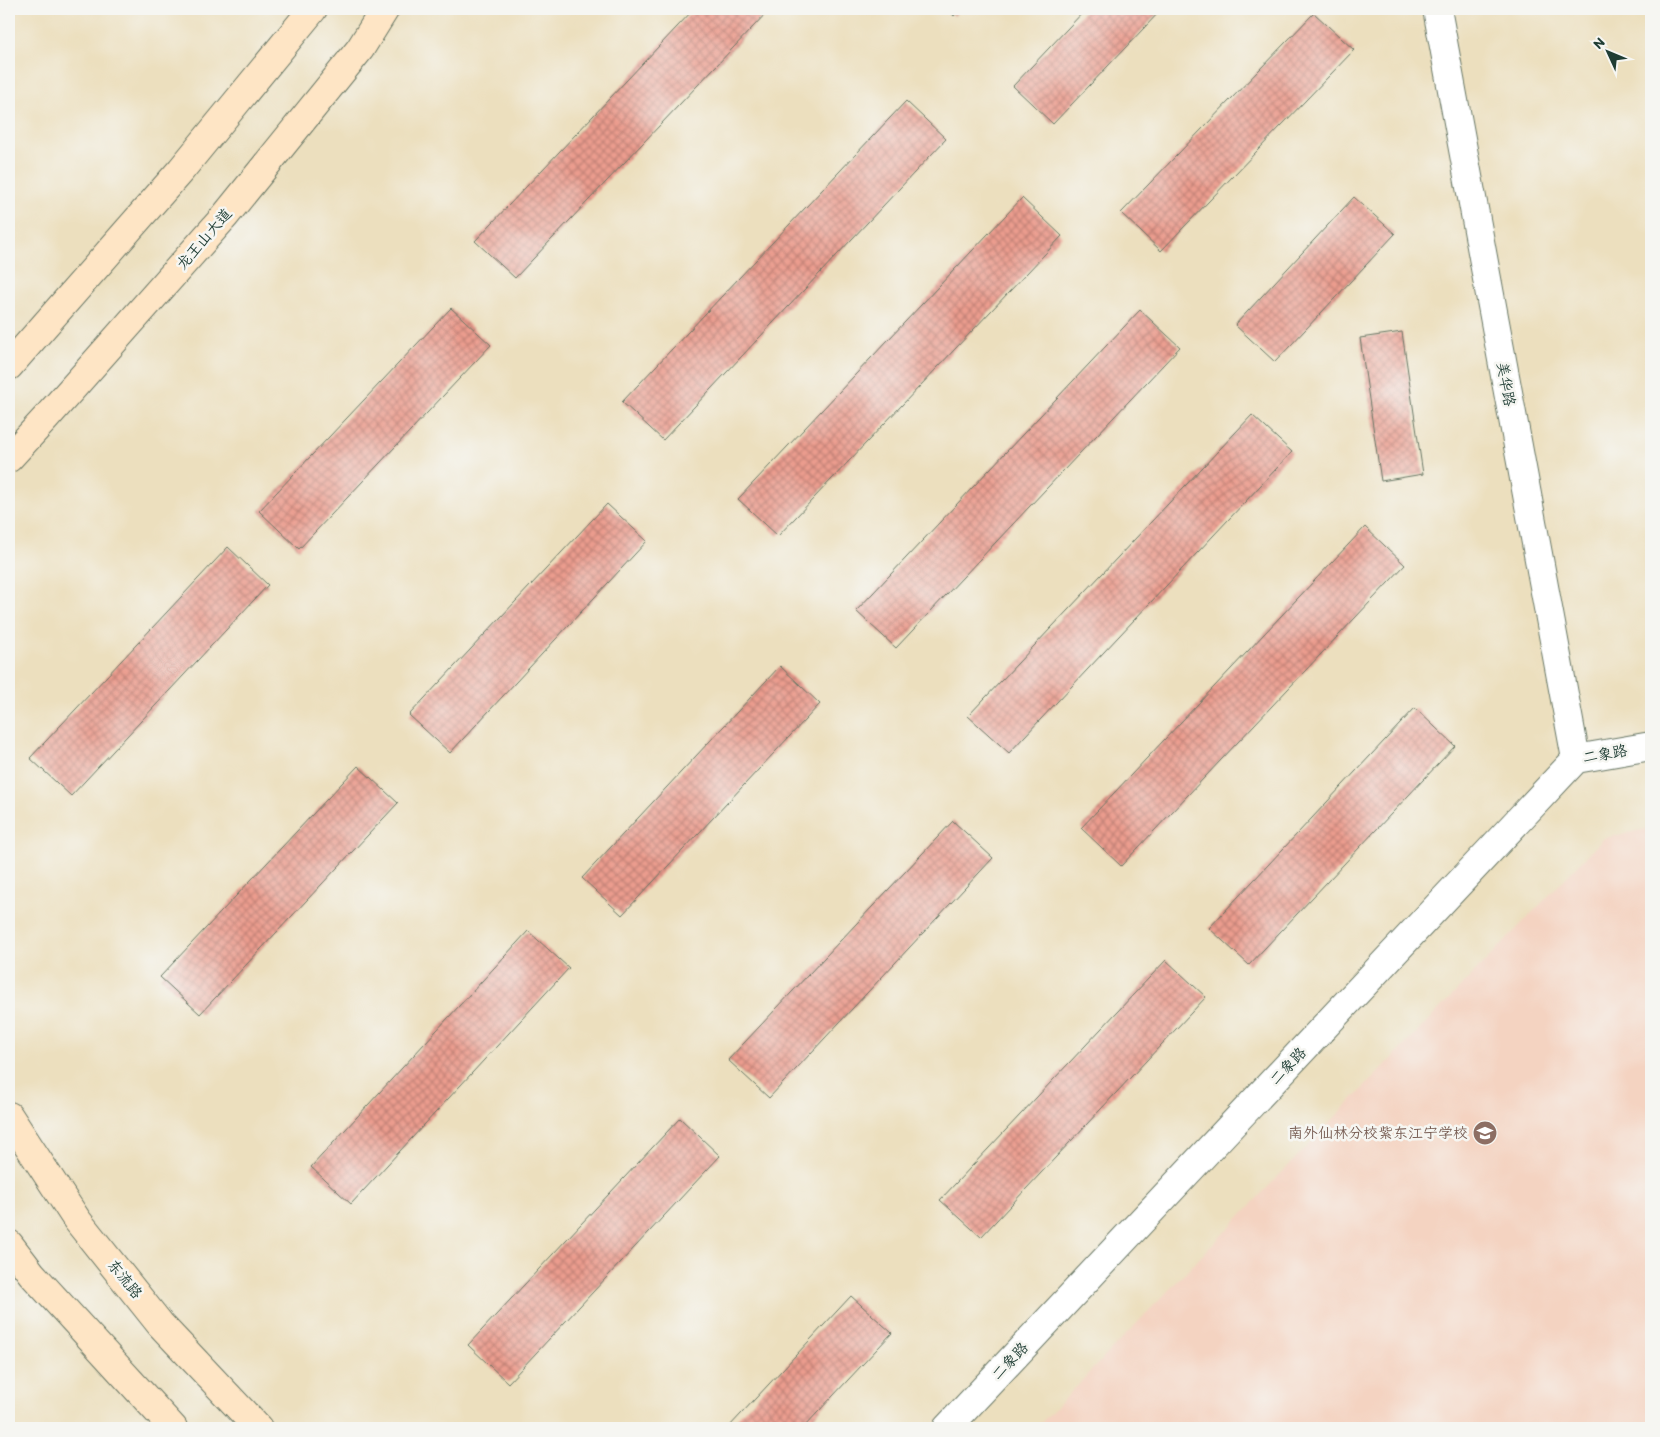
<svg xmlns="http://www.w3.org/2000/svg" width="1660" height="1437" font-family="Itim,'LXGW WenKai TC',sans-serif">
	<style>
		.built { fill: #f4d3c1 }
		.building { fill: url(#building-cross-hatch) }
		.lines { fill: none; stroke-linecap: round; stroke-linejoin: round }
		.tertiary-casing { stroke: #677664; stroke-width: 30 }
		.secondary-casing { stroke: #677664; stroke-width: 30 }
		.tertiary { stroke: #fff; stroke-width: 28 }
		.secondary { stroke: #fee5c5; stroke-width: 28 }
		.labels { text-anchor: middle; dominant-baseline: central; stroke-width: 5; stroke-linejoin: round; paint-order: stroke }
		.street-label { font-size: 15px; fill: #1f3d34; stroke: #f6f6f2 }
		.education-label { font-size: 15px; fill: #785e54; stroke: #f6f6f2; text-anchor: end }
	</style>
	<defs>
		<pattern id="building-cross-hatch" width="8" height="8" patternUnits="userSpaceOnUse" patternTransform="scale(1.25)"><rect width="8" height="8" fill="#eb9c8e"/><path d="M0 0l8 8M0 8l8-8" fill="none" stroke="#be8075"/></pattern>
	</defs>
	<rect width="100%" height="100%" fill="#f6f6f2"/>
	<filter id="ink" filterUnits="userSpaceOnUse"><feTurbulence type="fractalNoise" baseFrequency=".02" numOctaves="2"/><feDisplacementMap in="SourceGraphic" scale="10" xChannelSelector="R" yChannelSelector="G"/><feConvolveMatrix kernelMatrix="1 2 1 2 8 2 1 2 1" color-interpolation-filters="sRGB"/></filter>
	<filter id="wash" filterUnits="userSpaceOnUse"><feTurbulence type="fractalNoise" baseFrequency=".0096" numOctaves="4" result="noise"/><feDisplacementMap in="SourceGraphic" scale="20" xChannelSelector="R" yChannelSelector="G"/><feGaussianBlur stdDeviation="1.12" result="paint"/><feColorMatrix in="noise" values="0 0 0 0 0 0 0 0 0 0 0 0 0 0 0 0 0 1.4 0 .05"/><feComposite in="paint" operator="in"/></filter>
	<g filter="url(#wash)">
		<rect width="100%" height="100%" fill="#ecdfbe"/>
		<polygon class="built" points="1651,828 1651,1428 1036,1428 1604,838"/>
		<g id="blocks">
			<g class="building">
				<polygon points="694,9 770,9 515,278 475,241"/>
				<polygon points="947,9 960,9 954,16"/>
				<polygon points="1086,9 1162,9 1053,124 1013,86"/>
				<polygon points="1314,13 1354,50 1161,251 1121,213"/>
				<polygon points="906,101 946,139 663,440 622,402"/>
				<polygon points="1354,197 1395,234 1275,362 1235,325"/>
				<polygon points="1022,198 1062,236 778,536 738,499"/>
				<polygon points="451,308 491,345 299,549 259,511"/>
				<polygon points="1140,310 1180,347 896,648 856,611"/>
				<polygon points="1402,332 1423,474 1381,481 1360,338"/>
				<polygon points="1252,415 1292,452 1009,753 968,716"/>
				<polygon points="607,504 647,541 450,753 409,715"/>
				<polygon points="1365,527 1405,565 1121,866 1081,828"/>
				<polygon points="228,547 268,585 71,796 30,758"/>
				<polygon points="780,666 820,704 622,915 582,878"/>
				<polygon points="1415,708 1455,746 1249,965 1209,928"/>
				<polygon points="358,766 398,803 200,1014 160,977"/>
				<polygon points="953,821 993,858 769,1098 728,1060"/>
				<polygon points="528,931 569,968 351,1204 311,1167"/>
				<polygon points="1166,960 1206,997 981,1237 940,1200"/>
				<polygon points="680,1118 720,1156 508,1383 468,1345"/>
				<polygon points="851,1296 892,1333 803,1428 728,1428"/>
			</g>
		</g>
	</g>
	<g filter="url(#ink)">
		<use href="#blocks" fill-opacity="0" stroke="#677664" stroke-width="1"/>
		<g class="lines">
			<defs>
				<g id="tertiary">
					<polyline points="1437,9 1576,759"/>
					<polyline points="947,1428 1576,759 1651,746"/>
				</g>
				<g id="secondary">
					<polyline points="9,366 181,170 313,9"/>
					<polyline points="9,458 46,418 225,216 360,49 385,9"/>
					<polyline points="9,1116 77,1220 160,1324 258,1428"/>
					<polyline points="9,1244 32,1274 173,1428"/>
				</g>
			</defs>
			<use href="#tertiary" class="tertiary-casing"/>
			<use href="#secondary" class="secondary-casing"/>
			<use href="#tertiary" class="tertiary"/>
			<use href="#secondary" class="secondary"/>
		</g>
	</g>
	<defs>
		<symbol id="school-disc" viewBox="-11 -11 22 22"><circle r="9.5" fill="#8d6e63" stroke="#f6f6f2"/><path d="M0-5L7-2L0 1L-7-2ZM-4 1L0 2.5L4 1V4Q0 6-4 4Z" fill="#fff"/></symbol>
	</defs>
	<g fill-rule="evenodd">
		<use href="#school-disc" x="1471" y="1119" width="28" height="28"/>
	</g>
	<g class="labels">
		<g class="street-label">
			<text transform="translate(204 239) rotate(-49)">龙王山大道</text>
			<text transform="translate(1506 384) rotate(80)">美华路</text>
			<text transform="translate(1605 754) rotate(-10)">二象路</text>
			<text transform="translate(1288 1066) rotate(-47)">二象路</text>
			<text transform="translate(125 1279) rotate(51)">东流路</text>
			<text transform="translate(1010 1361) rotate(-47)">二象路</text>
		</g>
		<g class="education-label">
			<text x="1468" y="1133">南外仙林分校紫东江宁学校</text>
		</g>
	</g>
	<rect width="1660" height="1437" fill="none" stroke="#f6f6f2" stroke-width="30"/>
	<g transform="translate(1608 52) rotate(314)" stroke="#f6f6f2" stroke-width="4" paint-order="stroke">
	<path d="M0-4L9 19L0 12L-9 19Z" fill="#1f3d34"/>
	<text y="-8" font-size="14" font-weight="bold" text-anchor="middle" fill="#1f3d34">N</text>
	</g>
</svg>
